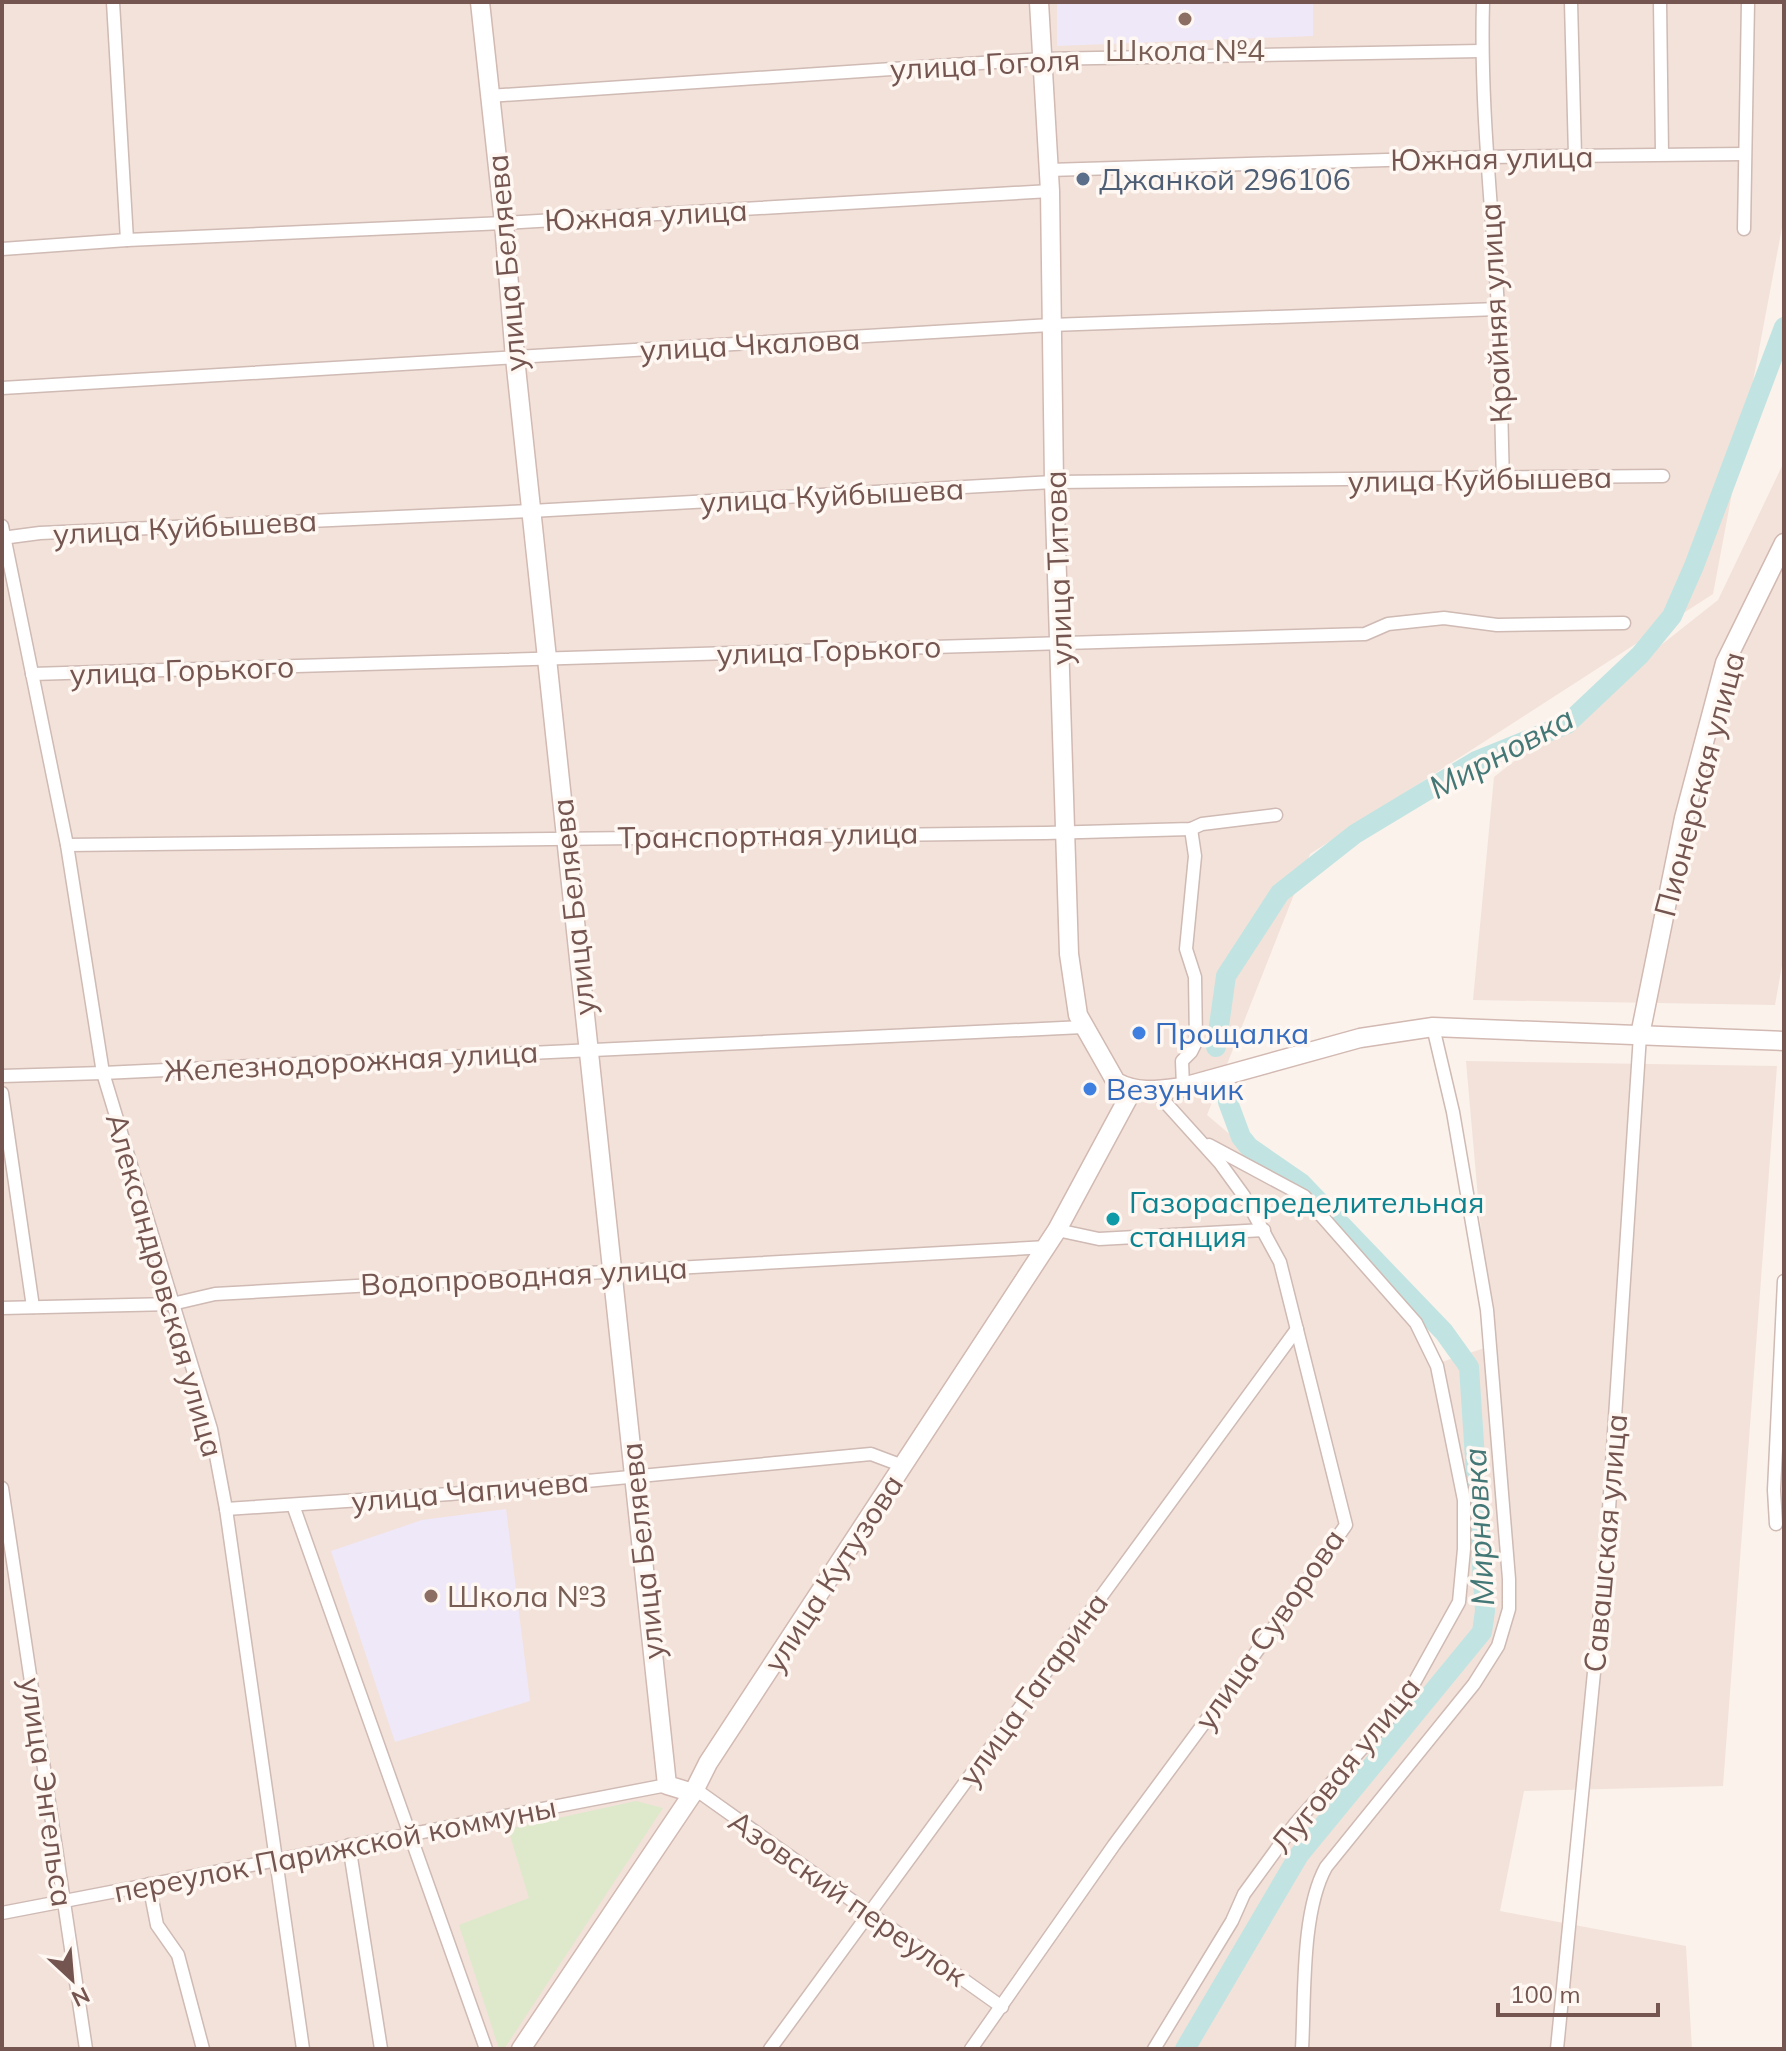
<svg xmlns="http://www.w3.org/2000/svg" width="1786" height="2051" font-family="Mulish,sans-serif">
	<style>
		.residential { fill: #f3e2da }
		.education { fill: #efe8f8 }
		.green { fill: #dde9ca }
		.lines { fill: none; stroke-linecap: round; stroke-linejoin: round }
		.river { stroke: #c1e4e2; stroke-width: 20 }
		.street-casing { stroke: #cfbab4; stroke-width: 15 }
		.secondary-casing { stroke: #d2b9b2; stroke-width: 21 }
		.street { stroke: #fff; stroke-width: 12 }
		.secondary { stroke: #fff; stroke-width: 18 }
		.education-dot { fill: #8d6e63; stroke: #fef7f2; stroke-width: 3 }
		.service-dot { fill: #5c6f8a; stroke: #fef7f2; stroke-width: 3 }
		.shop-dot { fill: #3f7fe0; stroke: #fef7f2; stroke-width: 3 }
		.culture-dot { fill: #0f9aa8; stroke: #fef7f2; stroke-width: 3 }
		.labels { text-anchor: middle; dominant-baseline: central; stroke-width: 7; stroke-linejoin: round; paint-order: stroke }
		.education-label { font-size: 30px; fill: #785e54; stroke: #fef7f2 }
		.street-label { font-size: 30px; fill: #755550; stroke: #fef7f2 }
		.service-label { font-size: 30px; fill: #4e5e75; stroke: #fef7f2; text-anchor: start }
		.shop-label { font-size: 30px; fill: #366cbe; stroke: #fef7f2; text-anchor: start }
		.culture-label { font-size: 30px; fill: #0d838f; stroke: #fef7f2; text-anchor: start }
		.water-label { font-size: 32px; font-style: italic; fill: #447876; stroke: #fef7f2 }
	</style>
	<rect width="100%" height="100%" fill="#fbf2ec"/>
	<g class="residential">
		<polygon points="2,2 1784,2 1784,217 1713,594 1310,854 1207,1115 1308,1200 1412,1324 1432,1365 1491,1346 1466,1061 1777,1066 1723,1786 1524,1791 1500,1911 1686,1946 1692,2049 2,2049"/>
		<polygon points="1784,462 1784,954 1775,1005 1473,1000 1494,777 1718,600"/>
	</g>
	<g class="education">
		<polygon points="1057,2 1313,2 1313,36 1057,46"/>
		<polygon points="506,1509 530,1701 395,1742 331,1551 422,1520"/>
	</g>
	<polygon class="green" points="636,1801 663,1808 504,2049 499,2049 459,1925 529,1898 508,1829"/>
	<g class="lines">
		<g class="river">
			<polyline points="1216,1047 1226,976 1280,893 1355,834 1476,761 1567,724 1640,655 1672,616 1694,566 1784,327"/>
			<polyline points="1185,2049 1299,1855 1482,1632 1485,1611 1469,1367 1444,1332 1301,1183 1249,1147 1241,1137 1228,1102"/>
		</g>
		<defs>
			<g id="street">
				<polyline points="113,2 127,240"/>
				<path d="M1483,2C1480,105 1492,206 1498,308C1501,365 1501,422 1503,479"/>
				<polyline points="1571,2 1575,156"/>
				<polyline points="1660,2 1662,154"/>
				<polyline points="489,96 1042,59 1481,51"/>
				<polyline points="1049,170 1486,157 1744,154"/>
				<polyline points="1744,229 1748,2"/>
				<polyline points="2,249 127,240 504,223 1050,191"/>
				<polyline points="2,388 1051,325 1498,309"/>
				<polyline points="2,526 67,845 103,1073 211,1429 226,1509 303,2049"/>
				<polyline points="2,538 40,533 531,511 1054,482 1663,476"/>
				<polyline points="32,674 1365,634 1388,624 1444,618 1497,625 1624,623"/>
				<polyline points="67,845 1045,833 1191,829 1202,824 1276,815"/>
				<polyline points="2,1076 103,1073 1083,1027"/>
				<polyline points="1183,1087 1182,1061 1191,1052 1196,1042 1195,977 1186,949 1195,856 1191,829"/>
				<polyline points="2,1093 33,1307"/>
				<polyline points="1057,1230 1099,1239 1264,1230"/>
				<polyline points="2,1308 172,1304 215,1294 1047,1247"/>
				<polyline points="2,1488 86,2049"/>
				<polyline points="293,1505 486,2049"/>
				<polyline points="226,1509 450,1494 871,1454 903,1466"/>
				<polyline points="1776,1524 1774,1490 1784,1281"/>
				<polyline points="695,1789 1002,2007"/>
				<polyline points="349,1845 381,2049"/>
				<polyline points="149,1884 157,1925 178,1955 203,2049"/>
				<polyline points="2,1913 667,1785"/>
				<polyline points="770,2049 1297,1329"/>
				<polyline points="971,2049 1114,1845 1247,1665 1346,1525 1280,1262 1244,1196 1220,1163 1155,1091"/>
				<polyline points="1154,2049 1232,1921 1244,1894 1295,1824 1404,1701 1459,1602 1464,1549 1464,1500 1437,1366 1416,1323 1304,1196 1209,1145"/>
				<path d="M1302,2049C1305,1996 1301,1912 1326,1867L1474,1684L1498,1646L1509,1609V1579L1487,1310L1453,1112L1433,1027"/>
				<polyline points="1557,2049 1607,1540 1640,1035"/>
			</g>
			<g id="secondary">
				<polyline points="480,2 504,223 515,358 667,1785 693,1793"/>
				<path d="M1039,2L1050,191L1054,482L1069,954L1078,1015L1116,1082C1138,1094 1159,1090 1183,1087L1360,1038L1433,1027L1784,1041"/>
				<polyline points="1640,1035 1684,818 1725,663 1784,543"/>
				<polyline points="521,2049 693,1793 708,1763 1057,1230 1133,1089"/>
			</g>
		</defs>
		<use href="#street" class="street-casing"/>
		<use href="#secondary" class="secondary-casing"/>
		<use href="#street" class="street"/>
		<use href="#secondary" class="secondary"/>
	</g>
	<g class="education-dot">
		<circle cx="1185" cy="19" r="8"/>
		<circle cx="431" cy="1596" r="8"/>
	</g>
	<circle class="service-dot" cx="1083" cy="179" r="8"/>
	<g class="shop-dot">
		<circle cx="1139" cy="1033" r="8"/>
		<circle cx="1090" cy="1089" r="8"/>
	</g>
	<circle class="culture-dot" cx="1113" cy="1219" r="8"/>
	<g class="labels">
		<g class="education-label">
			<text x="1185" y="50">Школа №4</text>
			<text x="447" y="1596" text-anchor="start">Школа №3</text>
		</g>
		<g class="street-label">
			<text transform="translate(985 64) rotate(-3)">улица Гоголя</text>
			<text transform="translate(1492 158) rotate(-1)">Южная улица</text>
			<text transform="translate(646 215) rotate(-3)">Южная улица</text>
			<text transform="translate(506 263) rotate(-95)">улица Беляева</text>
			<text transform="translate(1495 313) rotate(-93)">Крайняя улица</text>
			<text transform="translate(750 344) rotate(-3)">улица Чкалова</text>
			<text transform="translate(1480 479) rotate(-1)">улица Куйбышева</text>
			<text transform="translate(832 495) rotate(-3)">улица Куйбышева</text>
			<text transform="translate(185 527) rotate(-3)">улица Куйбышева</text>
			<text transform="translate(1058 568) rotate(-92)">улица Титова</text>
			<text transform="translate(829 650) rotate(-2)">улица Горького</text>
			<text transform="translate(182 670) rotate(-2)">улица Горького</text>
			<text transform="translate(1699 784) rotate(-75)">Пионерская улица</text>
			<text transform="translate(768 835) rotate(-1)">Транспортная улица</text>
			<text transform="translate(573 907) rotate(-96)">улица Беляева</text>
			<text transform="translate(351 1061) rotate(-3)">Железнодорожная улица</text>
			<text transform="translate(524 1276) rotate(-3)">Водопроводная улица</text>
			<text transform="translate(165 1285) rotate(74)">Александровская улица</text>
			<text transform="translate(470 1491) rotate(-5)">улица Чапичева</text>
			<text transform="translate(1605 1543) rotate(-85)">Савашская улица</text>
			<text transform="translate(642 1551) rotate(-96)">улица Беляева</text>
			<text transform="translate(833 1573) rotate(-57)">улица Кутузова</text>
			<text transform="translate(1269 1629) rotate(-55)">улица Суворова</text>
			<text transform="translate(1033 1689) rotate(-54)">улица Гагарина</text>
			<text transform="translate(1345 1765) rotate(-51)">Луговая улица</text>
			<text transform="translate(47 1792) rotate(82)">улица Энгельса</text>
			<text transform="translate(335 1849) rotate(-11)">переулок Парижской коммуны</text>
			<text transform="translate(848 1898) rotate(35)">Азовский переулок</text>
		</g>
		<g class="service-label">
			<text x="1099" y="179">Джанкой 296106</text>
		</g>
		<g class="shop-label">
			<text x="1155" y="1033">Прощалка</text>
			<text x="1106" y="1089">Везунчик</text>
		</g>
		<g class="culture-label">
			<text x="1129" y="1202">Газораспределительная<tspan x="1129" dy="34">станция</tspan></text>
		</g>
		<g class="water-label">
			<text transform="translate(1501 752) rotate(-28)">Мирновка</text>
			<text transform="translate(1478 1527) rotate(-93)">Мирновка</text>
		</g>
	</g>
	<rect width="1786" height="2051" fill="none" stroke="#755550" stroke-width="8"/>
	<g transform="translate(72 1979) rotate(154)" stroke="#fef7f2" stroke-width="6" paint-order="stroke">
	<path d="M0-6L14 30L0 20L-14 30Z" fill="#755550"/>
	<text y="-12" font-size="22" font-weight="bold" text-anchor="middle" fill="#755550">N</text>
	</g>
	<path d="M1498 2003v12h160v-12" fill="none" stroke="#755550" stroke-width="4"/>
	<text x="1510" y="2003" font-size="24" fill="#755550" stroke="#fef7f2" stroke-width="6" paint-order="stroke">100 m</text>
</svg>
